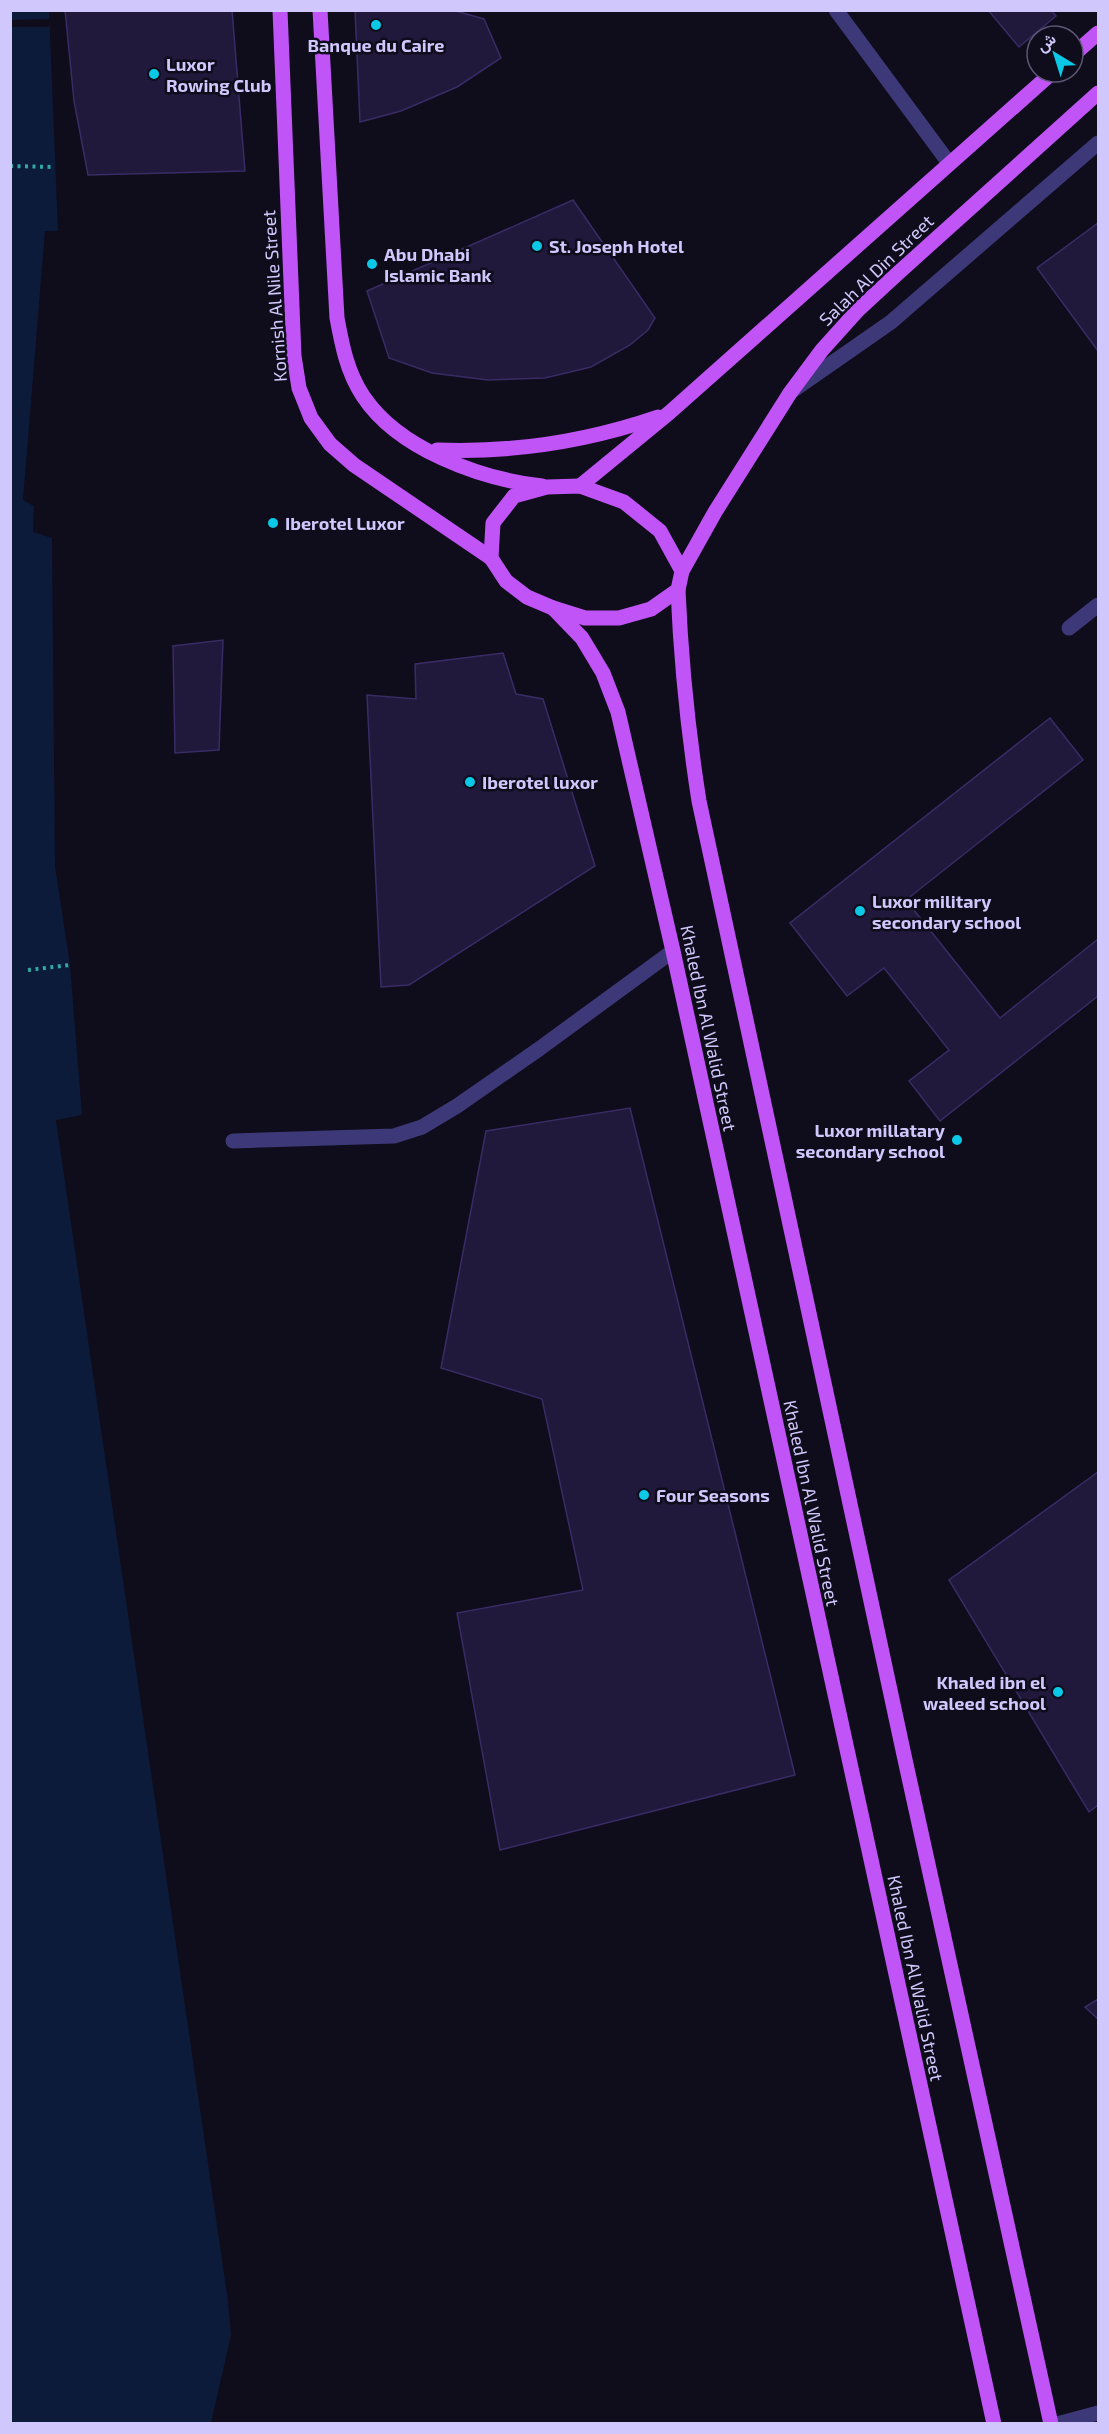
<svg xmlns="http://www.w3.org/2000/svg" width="1109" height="2434" font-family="'Exo 2',Vazirmatn,sans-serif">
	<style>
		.water { fill: #0c1b39 }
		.pier { fill: #0f0c1b }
		.building { fill: #21193b; stroke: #392c66; stroke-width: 1.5 }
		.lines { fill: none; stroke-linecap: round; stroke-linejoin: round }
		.path { stroke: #31a7a4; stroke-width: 4; stroke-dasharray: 3 4.5; stroke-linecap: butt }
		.minor { stroke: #3d3878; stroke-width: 15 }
		.major { stroke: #c054f7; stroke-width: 15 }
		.poi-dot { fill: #0ac8e6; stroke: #0f0c1b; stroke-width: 2 }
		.labels { text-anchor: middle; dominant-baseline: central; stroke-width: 5; stroke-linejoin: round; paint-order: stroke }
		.poi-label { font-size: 18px; font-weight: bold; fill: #d0c8fd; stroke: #0f0c1b; text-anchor: start }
		.street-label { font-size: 18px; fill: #d0c8fd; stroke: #0f0c1b }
	</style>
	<rect width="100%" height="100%" fill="#0f0c1b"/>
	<polygon class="water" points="49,10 58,231 45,231 23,500 34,506 33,532 52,538 55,866 70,965 82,1115 56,1120 228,2301 231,2335 211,2423 11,2424 10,11"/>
	<polygon class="pier" points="50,19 49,27 11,27 11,20"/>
	<g class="building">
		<polygon points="65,10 232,10 245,171 88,175 74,101"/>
		<polygon points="355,10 452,10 484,19 501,58 457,87 401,111 360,122"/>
		<polygon points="988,10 1051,10 1056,16 1019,47"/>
		<polygon points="573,200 655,318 648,330 630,345 591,367 545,378 488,380 432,373 389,358 367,291"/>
		<polygon points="1098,223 1098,351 1037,268"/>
		<polygon points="223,640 219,750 175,753 173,646"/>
		<polygon points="503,653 516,694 543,699 595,866 409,985 381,987 367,695 416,699 415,664"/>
		<polygon points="1050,718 1083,760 906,900 1000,1018 1098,939 1098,996 940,1121 909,1081 949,1050 884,968 847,996 790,923"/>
		<polygon points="630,1108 795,1775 500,1850 457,1613 583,1590 542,1399 441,1368 486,1131"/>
		<polygon points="1098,1472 1098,1805 1089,1812 949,1580"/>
		<polygon points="1098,1999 1098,2019 1085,2007"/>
	</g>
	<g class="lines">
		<g class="path">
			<polyline points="10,166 55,167"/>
			<polyline points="28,970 70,965"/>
		</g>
		<g class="minor">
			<polyline points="836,10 949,163"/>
			<polyline points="792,391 891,322 1098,143"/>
			<polyline points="1069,628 1098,605"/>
			<polyline points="233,1141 394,1136 422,1127 457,1106 539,1049 673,951"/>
			<polyline points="1057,2424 1098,2413"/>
		</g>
		<g class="major">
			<polyline points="280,10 294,356 299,388 311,418 330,444 354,465 491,558"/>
			<path d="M320,10L337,318C342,345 347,372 363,396C398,449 480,479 542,486"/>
			<polyline points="1073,55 1098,33"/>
			<path d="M437,450C513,453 585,442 658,417"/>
			<polyline points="580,486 669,413 1053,72"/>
			<polyline points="682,571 660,531 624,502 580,486 547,487 514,496 493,523 491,558 506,581 527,597 553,608 585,618 619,618 651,609 678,590 682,571 715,512 790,393 822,350 858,310 897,274 1098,93"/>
			<path d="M678,590C681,661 688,731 699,801L904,1755L1051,2424"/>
			<polyline points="553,608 582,638 603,673 618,712 673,951 994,2424"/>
		</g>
	</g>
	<g class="poi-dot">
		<circle cx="376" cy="25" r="6"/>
		<circle cx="154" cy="74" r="6"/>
		<circle cx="537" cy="246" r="6"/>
		<circle cx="372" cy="264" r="6"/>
		<circle cx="273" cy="523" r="6"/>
		<circle cx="470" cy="782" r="6"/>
		<circle cx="860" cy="911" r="6"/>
		<circle cx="957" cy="1140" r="6"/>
		<circle cx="644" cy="1495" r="6"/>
		<circle cx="1058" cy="1692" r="6"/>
	</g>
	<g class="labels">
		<g class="poi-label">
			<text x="376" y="45" text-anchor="middle">Banque du Caire</text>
			<text x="166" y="64">Luxor<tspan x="166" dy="21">Rowing Club</tspan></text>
			<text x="549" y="246">St. Joseph Hotel</text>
			<text x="384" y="254">Abu Dhabi<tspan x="384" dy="21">Islamic Bank</tspan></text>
			<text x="285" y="523">Iberotel Luxor</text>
			<text x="482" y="782">Iberotel luxor</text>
			<text x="872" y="901">Luxor military<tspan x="872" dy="21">secondary school</tspan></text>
			<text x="945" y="1130" text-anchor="end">Luxor millatary<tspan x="945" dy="21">secondary school</tspan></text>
			<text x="656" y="1495">Four Seasons</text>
			<text x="1046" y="1682" text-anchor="end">Khaled ibn el<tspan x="1046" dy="21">waleed school</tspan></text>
		</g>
		<g class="street-label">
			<text transform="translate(876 270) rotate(-44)">Salah Al Din Street</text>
			<text transform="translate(274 296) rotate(-94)">Kornish Al Nile Street</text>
			<text transform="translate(709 1028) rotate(78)">Khaled Ibn Al Walid Street</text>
			<text transform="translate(812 1503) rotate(78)">Khaled Ibn Al Walid Street</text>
			<text transform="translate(916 1978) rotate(78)">Khaled Ibn Al Walid Street</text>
		</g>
	</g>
	<rect width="1109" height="2434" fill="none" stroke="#d0c8fd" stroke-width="24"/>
	<g transform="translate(1055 54) rotate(322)"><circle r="28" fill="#0f0c1b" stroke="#5c5775" stroke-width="1.5"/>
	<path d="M0-4.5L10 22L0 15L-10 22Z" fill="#0ac8e6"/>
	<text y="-9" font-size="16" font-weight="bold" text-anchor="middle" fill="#d0c8fd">ش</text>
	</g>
</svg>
